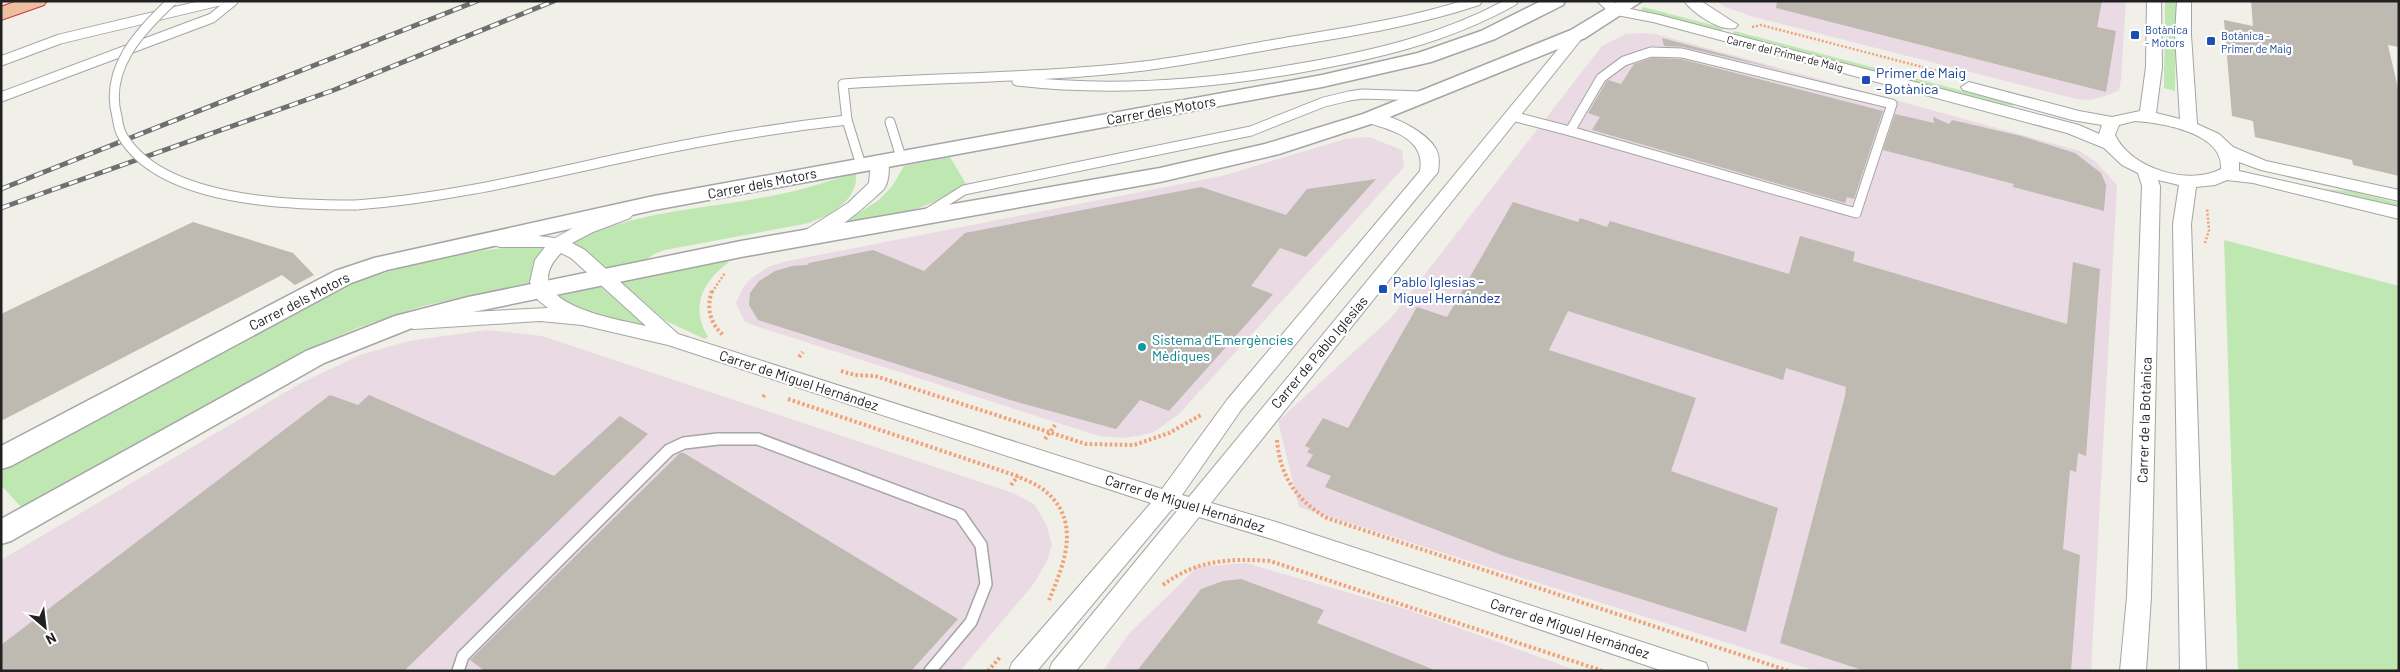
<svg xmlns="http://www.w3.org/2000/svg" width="2400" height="672" font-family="Barlow,sans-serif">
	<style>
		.industrial { fill: #e9dae3 }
		.grass { fill: #bfe7b1 }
		.building { fill: #beb9b1 }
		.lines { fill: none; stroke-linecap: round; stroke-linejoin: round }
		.service-far1-casing { stroke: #a5a5a5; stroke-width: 11 }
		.service-casing { stroke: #a5a5a5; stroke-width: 14 }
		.minor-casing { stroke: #a5a5a5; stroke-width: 2 }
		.tertiary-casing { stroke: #a5a5a5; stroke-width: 3 }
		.trunk-casing { stroke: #d13243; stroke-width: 2 }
		.path-far1 { stroke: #f2a077; stroke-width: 2.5; stroke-dasharray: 2 2; stroke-linecap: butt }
		.path { stroke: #f2a077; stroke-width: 4; stroke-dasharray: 2.5 2.5; stroke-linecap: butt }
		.service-far1 { stroke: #fff; stroke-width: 9 }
		.service { stroke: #fff; stroke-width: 11 }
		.minor { fill: #fff; fill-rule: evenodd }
		.tertiary { fill: #fff; fill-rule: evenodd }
		.trunk { fill: #ecc09e; fill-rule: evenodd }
		.rail-casing { stroke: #6f6f6f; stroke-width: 5 }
		.rail { stroke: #fff; stroke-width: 3; stroke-dasharray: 9; stroke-linecap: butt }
		.service-bridge-casing { stroke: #a5a5a5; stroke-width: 11; stroke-linecap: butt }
		.service-bridge { stroke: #fff; stroke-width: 9 }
		.transit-dot { fill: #1a4fb4; stroke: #fff; stroke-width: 2 }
		.culture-dot { fill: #0f9aa8; stroke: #fff; stroke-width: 2 }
		.labels { text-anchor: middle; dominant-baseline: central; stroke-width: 4.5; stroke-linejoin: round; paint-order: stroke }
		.far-transit-label { font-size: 11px; fill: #164399; stroke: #fff; text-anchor: start }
		.far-street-label { font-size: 11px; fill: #212121; stroke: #fff }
		.transit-label { font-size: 14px; fill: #164399; stroke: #fff; text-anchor: start }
		.street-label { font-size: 14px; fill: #212121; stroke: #fff }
		.culture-label { font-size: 14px; fill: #0d838f; stroke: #fff; text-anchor: start }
	</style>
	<rect width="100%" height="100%" fill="#f0efe8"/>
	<g class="industrial">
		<polygon points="1716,1 2126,1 2121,79 2119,90 2111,94 2091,100 2076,99 1754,17 1725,7"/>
		<polygon points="1642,33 1656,34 2080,151 2096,162 2117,185 2091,671 1816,671 1299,507 1278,421 1391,318 1602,46 1626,34"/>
		<polygon points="1369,137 1402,150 1404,167 1179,414 1154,432 1138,436 1124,438 1099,436 759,327 745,322 736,303 744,286 752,278 768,267 783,262 1222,176 1345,139"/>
		<polygon points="487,330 542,336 1013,493 1034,504 1046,524 1052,545 1047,561 1032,586 960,671 1,671 1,560 301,383 360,355 409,341"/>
		<polygon points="1246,563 1412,611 1578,671 1103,671 1128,635 1197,567"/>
	</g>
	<g class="grass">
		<polygon points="2165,1 2176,1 2175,91 2164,88"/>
		<polygon points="1643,7 1647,8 1724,28 1721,32 1644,12 1641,10"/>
		<polygon points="1734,31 2013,104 2013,106 1990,102 1732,35"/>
		<polygon points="950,157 966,184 934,202 911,211 844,222 879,200 893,185 904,166"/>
		<path d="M856,174C859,201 826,218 804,224L665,250L654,254L643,262L605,268L587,251L572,242C639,208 719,209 790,192C813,187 834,178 856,174Z"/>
		<polygon points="2323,189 2350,191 2399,203 2399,208"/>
		<polygon points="2224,240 2399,286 2399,671 2238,671"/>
		<path d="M522,246L547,247L533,266L530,283L423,306L360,327L306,350L22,508L1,485V470L336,290C394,266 459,252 522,246Z"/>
		<path d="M728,261L729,262C702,282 690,307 708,337L705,339L666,321L622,283L623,281Z"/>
		<polygon points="599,285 644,325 640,328 572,305 556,296 559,293"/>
	</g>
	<g class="building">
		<polygon points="1777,1 2102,1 2097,27 2116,31 2106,92 1776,8"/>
		<polygon points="2251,1 2399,1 2399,47 2388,45 2399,93 2399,176 2353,165 2352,160 2255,137 2253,121 2232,116 2224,20 2253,26"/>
		<polygon points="1662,38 1782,70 1683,47 1664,46"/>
		<polygon points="1652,58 1681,59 1883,111 1854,199 1847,197 1845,203 1592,130 1600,117 1588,113 1606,82 1608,80 1621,84 1634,64"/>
		<polygon points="1895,114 1934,123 1933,117 1949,124 1952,120 2021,136 2075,153 2101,173 2106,185 2104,211 2013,187 2014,184 1883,150"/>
		<polygon points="1376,179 1306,257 1280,248 1251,286 1273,294 1169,411 1140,400 1116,429 1010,400 758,320 749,305 750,293 759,281 775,271 792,266 807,265 809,263 873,250 924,271 965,233 1201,187 1286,215 1307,189"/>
		<polygon points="1513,202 1578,222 1580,218 1607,227 1610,221 1789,274 1800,236 1855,252 1853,261 2067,324 2073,262 2100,269 2086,456 2078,453 2076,472 2070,470 2063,549 2080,555 2071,671 1865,671 1780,643 1845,396 1846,387 1786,368 1783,380 1568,311 1549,350 1696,398 1671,471 1778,508 1746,632 1504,556 1325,487 1331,476 1306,466 1313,455 1307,452 1310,448 1305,446 1323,418 1348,428 1417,307 1447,317"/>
		<polygon points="193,222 293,253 314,275 295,285 282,275 1,421 1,314"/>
		<polygon points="330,395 358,405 369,395 554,476 620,416 648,434 404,671 1,671 1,645"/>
		<polygon points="680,453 684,453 958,619 911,671 485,671 470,660"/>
		<polygon points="1241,579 1324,610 1317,623 1437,671 1137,671 1201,589 1223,581"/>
	</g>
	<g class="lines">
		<defs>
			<g id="service-far1">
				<polygon points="1651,52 1682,53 1892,104 1856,213 1570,131 1601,78 1624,61"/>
				<polyline points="1,61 60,39 219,1"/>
				<path d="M1017,81C1113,92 1206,85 1300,68C1375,55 1447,38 1513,1"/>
				<polyline points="1,97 212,18 233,1"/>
				<polyline points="1512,116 1570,131"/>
				<path d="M847,120L843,84C943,77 1044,78 1144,66C1194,60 1244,49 1293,41C1355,31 1417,21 1477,1"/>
				<polyline points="890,122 901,157"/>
				<path d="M356,205C451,198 542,175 635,155C705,140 776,128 847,120L861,165"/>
				<polyline points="926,214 964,190 1251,131 1324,102 1349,96 1362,94 1421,96"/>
			</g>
			<polyline id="service" points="458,671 463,656 669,450 684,443 718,439 758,439 960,515 981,545 986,584 971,622 930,671"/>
			<g id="minor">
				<path d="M1597,1H1613L1621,7L1659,15L2079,125L2099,134L2102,125L2072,120L1963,90L1961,87L1969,82L2079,111L2112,117L2140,111L2146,67L2147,1H2161L2162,67L2156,113L2180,119L2175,35L2177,1H2191V35L2197,124L2219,134L2233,147L2266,161L2399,190V201L2261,170L2239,162V171L2399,207V219L2253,183L2227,180L2215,185L2196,187L2191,224L2206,671H2180L2173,224L2179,185L2158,180L2160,186L2151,597L2146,671H2120L2127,597L2142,186L2138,173L2122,165L2104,148L2067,133L1653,22L1611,14ZM2135,121C2163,123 2224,133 2221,169C2189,186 2131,169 2115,135L2119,125Z"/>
				<path d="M1684,1H1701L1738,25L1735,28C1720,32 1693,13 1684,1Z"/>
				<path d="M1578,29L1583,31L1586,34L1583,37L1211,503L1276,522L1697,660L1706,663L1709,671H1663L1275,540L1199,517L1076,671H1049L1052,663L1177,511L1172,509L1037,671H1009L1012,663L1151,503L668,345L582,325L540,321L414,329L407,327L404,322L407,317L414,315L548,308L538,300L530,282L535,260L545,247H500L493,245L491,241L493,237L521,234L555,238L580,224L624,208L630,210L633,214L630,218L593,232L572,243L585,250L678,334L1162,489L1227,400L1420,171C1426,138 1390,129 1364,122L1362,118L1364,114C1384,109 1426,131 1436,149C1440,157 1439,164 1438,172L1241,410L1182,495L1189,497L1573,31ZM561,253L571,258L646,326C616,319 512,303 561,253Z"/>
				<path d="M880,156L886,157C891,164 889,182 884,189C869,203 822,247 801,241L799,237L801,233L848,203L869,183L871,161L874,157Z"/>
			</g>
			<g id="tertiary">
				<polygon points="1541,1 1565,1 1563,5 1495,39 1431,62 1322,87 654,210 387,270 351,283 11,466 1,469 1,446 335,271 374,258 654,196 1322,75 1418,53 1481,31"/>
				<polygon points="1619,1 1642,1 1585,38 1377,122 1279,154 1160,182 741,257 468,313 412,328 324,363 11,541 1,544 1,519 306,351 395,316 468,297 741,241 1160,168 1265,144 1363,114 1571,30"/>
			</g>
			<polygon id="trunk" points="17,1 47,1 44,5 1,20 1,7"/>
		</defs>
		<use href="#service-far1" class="service-far1-casing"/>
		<use href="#service" class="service-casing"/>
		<use href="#minor" class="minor-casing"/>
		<use href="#tertiary" class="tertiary-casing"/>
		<use href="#trunk" class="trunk-casing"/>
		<g class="path-far1">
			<polyline points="1752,27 1761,25 1957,76"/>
			<polyline points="2205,243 2209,230 2207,209"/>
			<polyline points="712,292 725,273"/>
		</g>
		<g class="path">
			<path d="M712,291C706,308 710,323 723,335"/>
			<polyline points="799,357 803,352"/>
			<polyline points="841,371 855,375 875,376 1086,444 1134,445 1169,433 1201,415"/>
			<polyline points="763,397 765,394"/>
			<path d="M788,399L1017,476C1025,480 1034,483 1041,488C1083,518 1065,562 1049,600"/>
			<polyline points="1045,439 1055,425"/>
			<path d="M1277,440C1280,476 1296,500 1327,518L1789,671"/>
			<polyline points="1011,485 1018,476"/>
			<path d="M1163,585C1196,560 1230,558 1270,561L1603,671"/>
			<polyline points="988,671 1001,656"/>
		</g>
		<use href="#service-far1" class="service-far1"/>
		<use href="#service" class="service"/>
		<use href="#minor" class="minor"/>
		<use href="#tertiary" class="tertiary"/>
		<use href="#trunk" class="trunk"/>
		<defs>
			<g id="rail">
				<polyline points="1,189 477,1"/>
				<polyline points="1,208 334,90 554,1"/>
			</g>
		</defs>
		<use href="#rail" class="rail-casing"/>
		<use href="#rail" class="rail"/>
		<defs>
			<path id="service-bridge" d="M172,1C139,32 104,69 117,117C118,123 119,130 122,135C160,202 288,205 356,205"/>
		</defs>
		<use href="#service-bridge" class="service-bridge-casing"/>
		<use href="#service-bridge" class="service-bridge"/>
	</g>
	<g class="transit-dot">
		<rect x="2130" y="30" width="10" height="10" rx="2.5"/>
		<rect x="2206" y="36" width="10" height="10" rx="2.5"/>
		<rect x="1861" y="75" width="10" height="10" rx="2.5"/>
		<rect x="1378" y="284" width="10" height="10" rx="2.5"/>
	</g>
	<circle class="culture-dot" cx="1142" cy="347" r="5"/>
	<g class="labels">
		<g class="far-transit-label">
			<text x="2145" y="29">Botànica<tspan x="2145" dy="13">- Motors</tspan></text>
			<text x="2221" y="35">Botànica -<tspan x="2221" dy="13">Primer de Maig</tspan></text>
		</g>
		<g class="far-street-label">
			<text transform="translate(1785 53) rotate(14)">Carrer del Primer de Maig</text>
		</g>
		<g class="transit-label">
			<text x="1876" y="72">Primer de Maig<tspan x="1876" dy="16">- Botànica</tspan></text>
			<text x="1393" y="281">Pablo Iglesias -<tspan x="1393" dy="16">Miguel Hernández</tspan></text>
		</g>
		<g class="street-label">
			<text transform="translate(1161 110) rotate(-10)">Carrer dels Motors</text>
			<text transform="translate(762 183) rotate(-11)">Carrer dels Motors</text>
			<text transform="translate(299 301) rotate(-27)">Carrer dels Motors</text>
			<text transform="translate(1319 352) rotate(-50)">Carrer de Pablo Iglesias</text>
			<text transform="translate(799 380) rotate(18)">Carrer de Miguel Hernández</text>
			<text transform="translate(2144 420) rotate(-88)">Carrer de la Botànica</text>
			<text transform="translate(1185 503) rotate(17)">Carrer de Miguel Hernández</text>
			<text transform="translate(1570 628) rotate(18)">Carrer de Miguel Hernández</text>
		</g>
		<g class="culture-label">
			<text x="1152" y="339">Sistema d'Emergències<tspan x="1152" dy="16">Mèdiques</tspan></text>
		</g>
	</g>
	<rect width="2400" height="672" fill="none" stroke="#212121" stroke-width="5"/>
	<g transform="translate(45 627) rotate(152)" stroke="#ffffff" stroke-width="4" paint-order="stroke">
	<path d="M0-4L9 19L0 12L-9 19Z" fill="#212121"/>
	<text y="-8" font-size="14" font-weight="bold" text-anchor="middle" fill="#212121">N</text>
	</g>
</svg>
